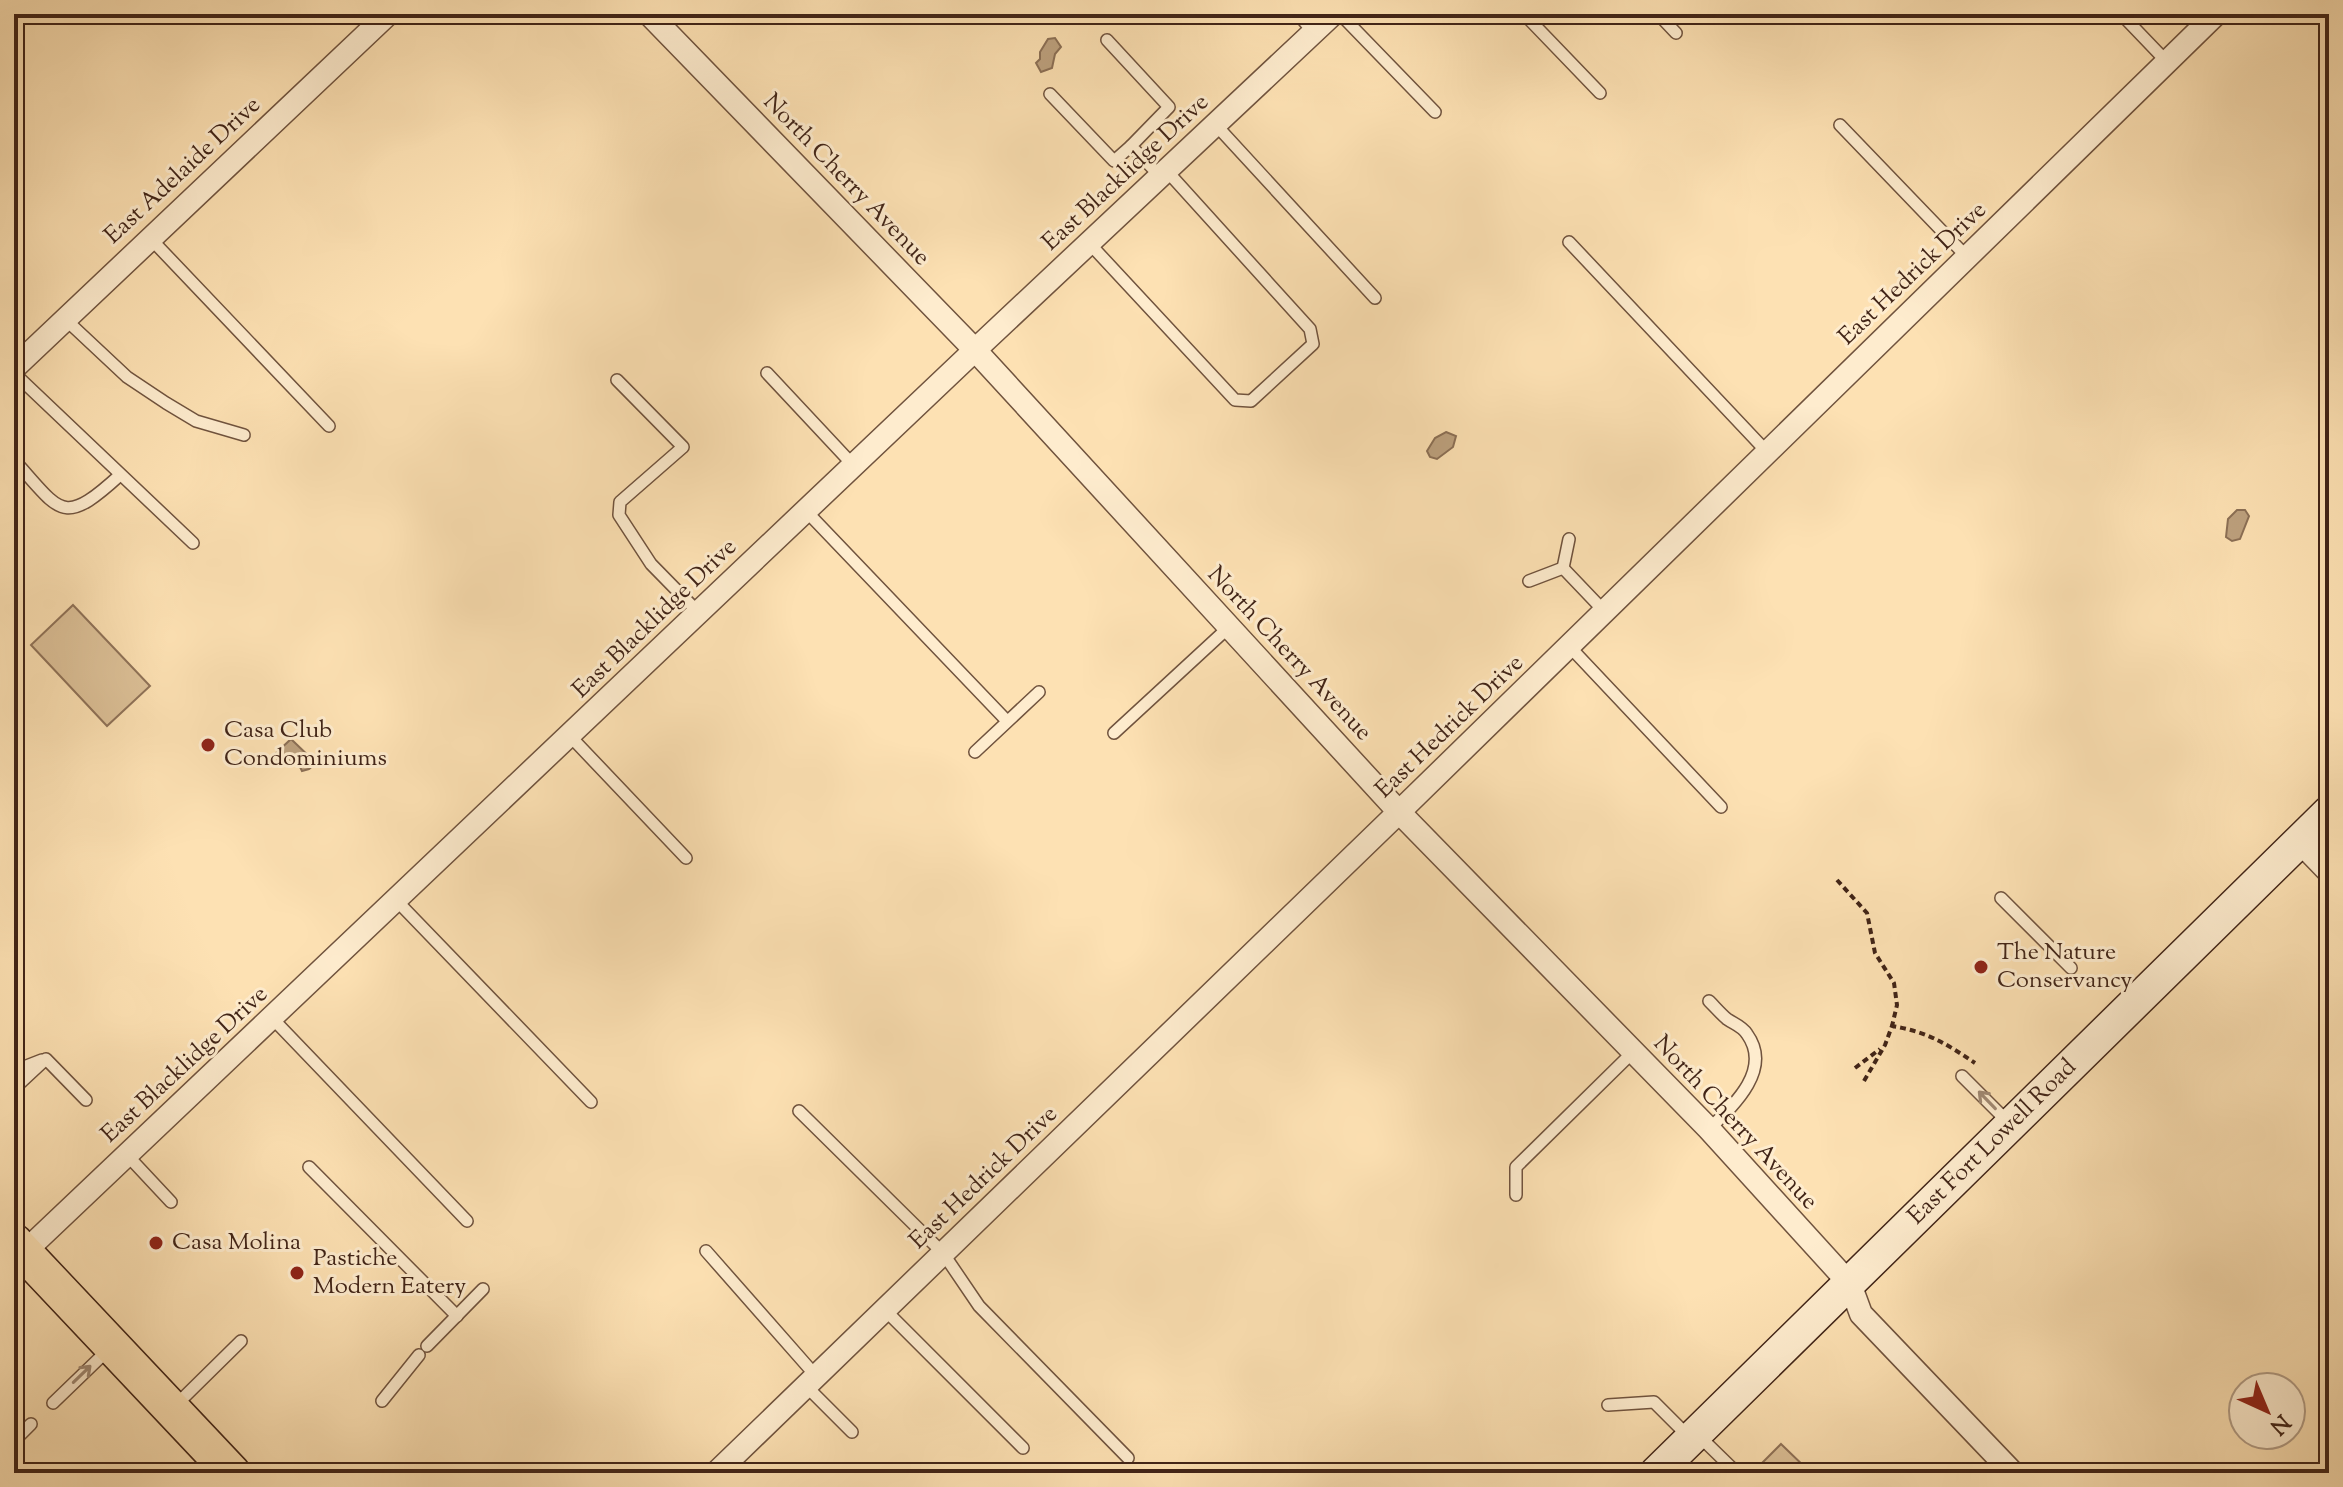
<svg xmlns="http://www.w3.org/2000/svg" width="2343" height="1487" font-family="'Sorts Mill Goudy',serif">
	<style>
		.green { fill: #ddc198; stroke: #8f7258; stroke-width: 2 }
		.water { fill: #bda17e; stroke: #8b6f55; stroke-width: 2 }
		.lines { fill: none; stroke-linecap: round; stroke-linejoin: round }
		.service-casing { stroke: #70533e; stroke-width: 14 }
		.minor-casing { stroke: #70533e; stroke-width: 25 }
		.secondary-casing { stroke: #412417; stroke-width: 35 }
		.primary-casing { stroke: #412417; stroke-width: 39 }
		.path { stroke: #412417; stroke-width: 4; stroke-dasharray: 6 4; stroke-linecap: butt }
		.service { stroke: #feecce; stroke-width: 11 }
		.minor { stroke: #feecce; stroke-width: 22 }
		.secondary { stroke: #feecce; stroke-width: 32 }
		.primary { stroke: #fde1b3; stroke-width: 36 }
		.oneway { stroke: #a08872 }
		.poi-dot { fill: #8f2418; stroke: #feecce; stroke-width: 3 }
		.labels { text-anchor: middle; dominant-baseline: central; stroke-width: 6; stroke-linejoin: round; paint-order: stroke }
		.street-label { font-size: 24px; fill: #412417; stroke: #feecce }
		.poi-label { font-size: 24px; fill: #412417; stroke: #feecce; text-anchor: start }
	</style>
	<rect width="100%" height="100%" fill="#fde1b3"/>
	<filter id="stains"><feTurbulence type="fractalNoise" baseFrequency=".0025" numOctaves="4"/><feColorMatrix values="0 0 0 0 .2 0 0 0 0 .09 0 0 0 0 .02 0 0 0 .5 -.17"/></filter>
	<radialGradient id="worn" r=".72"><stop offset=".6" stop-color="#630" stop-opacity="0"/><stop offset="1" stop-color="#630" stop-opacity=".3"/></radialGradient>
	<g class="green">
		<polygon points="73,605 150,686 107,726 31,645"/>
		<polygon points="1781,1444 1811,1473 1752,1473"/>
	</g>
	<g class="water">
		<polygon points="1055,38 1061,47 1055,54 1052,68 1041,72 1036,63 1040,59 1040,52 1048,39"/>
		<polygon points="1446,432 1456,436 1453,447 1437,459 1430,457 1427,451 1435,438"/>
		<polygon points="2237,510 2245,510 2249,516 2240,539 2232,541 2226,537 2228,519"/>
		<polygon points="291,739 316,763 309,769 302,771 299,765 278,764 276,753"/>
	</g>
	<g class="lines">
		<defs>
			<g id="service">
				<polyline points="1298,14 1313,32"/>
				<polyline points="1340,14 1435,112"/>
				<polyline points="1524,14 1600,93"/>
				<polyline points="1658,14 1676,33"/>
				<polyline points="2121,14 2167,62"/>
				<polyline points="1107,40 1169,107 1131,146 1160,176"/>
				<polyline points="1050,94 1114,161 1131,146"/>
				<polyline points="1215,124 1375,298"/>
				<polyline points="1840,125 1967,257"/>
				<polyline points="150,238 329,426"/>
				<polyline points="1569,242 1768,453"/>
				<polyline points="1089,243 1235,400 1251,401 1313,344 1310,329 1166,170"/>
				<polyline points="64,318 127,377 166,403 196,421 244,435"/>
				<polyline points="14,373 193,543"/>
				<polyline points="767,373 854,466"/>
				<polyline points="617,380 683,447 620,502 619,515 651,564 699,613"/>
				<path d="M14,460C61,512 62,528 120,475"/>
				<polyline points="806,511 1007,721"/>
				<polyline points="1569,539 1563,568 1605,612"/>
				<polyline points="1529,581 1563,568"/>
				<polyline points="1569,646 1721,807"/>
				<polyline points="1114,733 1229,627"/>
				<polyline points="570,736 686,858"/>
				<polyline points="975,752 1039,692"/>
				<polyline points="2001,898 2071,968"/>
				<polyline points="396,900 591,1102"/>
				<polyline points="272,1018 467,1221"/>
				<polyline points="14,1076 24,1067 42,1060"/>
				<polyline points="1962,1076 2008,1122"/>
				<polyline points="17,1086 46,1059 86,1100"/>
				<polyline points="799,1111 943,1253 979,1306 1128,1458"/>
				<path d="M1709,1129C1733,1106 1773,1070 1747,1034C1742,1026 1734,1024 1727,1019C1721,1014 1715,1007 1709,1001"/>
				<polyline points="127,1155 171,1202"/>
				<polyline points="309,1167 457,1316"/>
				<polyline points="1516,1195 1516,1167 1633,1052"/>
				<polyline points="706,1251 816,1376"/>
				<polyline points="885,1310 1023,1448"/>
				<polyline points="427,1346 483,1289"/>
				<polyline points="806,1386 852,1432"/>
				<polyline points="382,1401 419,1355"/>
				<polyline points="53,1403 110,1348"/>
				<polyline points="176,1405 241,1341"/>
				<polyline points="1608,1405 1654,1402 1689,1437"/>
				<polyline points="1697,1434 1737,1473"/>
				<polyline points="14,1441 31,1424"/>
				<polyline points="331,1473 333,1471"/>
			</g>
			<g id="minor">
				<polyline points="649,14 975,350 1399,812 1709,1129 1850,1284 1861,1314 2013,1473"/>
				<polyline points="14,368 388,14"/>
				<polyline points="2299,841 2329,872"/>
				<polyline points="15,1261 975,350 1333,14"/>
				<polyline points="716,1473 1399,812 2216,14"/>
			</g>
			<g id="secondary">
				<path id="s1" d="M1656,1473L2329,812"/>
			</g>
			<polyline id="primary" points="14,1242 232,1473"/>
		</defs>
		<use href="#service" class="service-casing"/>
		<use href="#minor" class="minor-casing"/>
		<use href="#secondary" class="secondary-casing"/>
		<use href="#primary" class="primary-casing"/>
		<g class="path">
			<polyline points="1837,880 1867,913 1875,953 1894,983 1897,1005 1892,1026"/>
			<polyline points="1855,1068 1880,1049"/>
			<path d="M1864,1081L1885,1045L1892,1026C1928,1032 1945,1043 1975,1063"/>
		</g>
		<use href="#service" class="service"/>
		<use href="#minor" class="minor"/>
		<use href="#secondary" class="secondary"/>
		<use href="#primary" class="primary"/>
	</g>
	<defs><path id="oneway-shaft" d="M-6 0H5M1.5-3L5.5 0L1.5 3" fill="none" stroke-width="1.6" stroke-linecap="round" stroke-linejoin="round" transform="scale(2)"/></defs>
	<g class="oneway">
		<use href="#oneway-shaft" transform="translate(1987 1100) rotate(-134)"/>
		<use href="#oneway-shaft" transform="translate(82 1374) rotate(-44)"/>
	</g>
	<g class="poi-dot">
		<circle cx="208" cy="745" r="8"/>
		<circle cx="1981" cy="967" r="8"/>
		<circle cx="156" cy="1243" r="8"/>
		<circle cx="297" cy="1273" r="8"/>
	</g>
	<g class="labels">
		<g class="street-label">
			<text transform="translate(183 171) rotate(-43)">East Adelaide Drive</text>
			<text transform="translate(1126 173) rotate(-43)">East Blacklidge Drive</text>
			<text transform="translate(846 180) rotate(46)">North Cherry Avenue</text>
			<text transform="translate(1913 274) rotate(-44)">East Hedrick Drive</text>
			<text transform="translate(655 619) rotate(-44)">East Blacklidge Drive</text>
			<text transform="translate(1289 654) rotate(47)">North Cherry Avenue</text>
			<text transform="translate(1450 727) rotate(-44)">East Hedrick Drive</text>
			<text transform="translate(185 1065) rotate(-43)">East Blacklidge Drive</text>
			<text transform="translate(1735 1123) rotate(47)">North Cherry Avenue</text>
			<text stroke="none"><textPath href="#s1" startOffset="472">East Fort Lowell Road</textPath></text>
			<text transform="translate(984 1178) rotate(-44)">East Hedrick Drive</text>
		</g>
		<g class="poi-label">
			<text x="224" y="731">Casa Club<tspan x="224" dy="28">Condominiums</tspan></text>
			<text x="1997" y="953">The Nature<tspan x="1997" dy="28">Conservancy</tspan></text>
			<text x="172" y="1243">Casa Molina</text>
			<text x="313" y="1259">Pastiche<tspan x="313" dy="28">Modern Eatery</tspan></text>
		</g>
	</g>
	<rect width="2343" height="1487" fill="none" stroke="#fde1b3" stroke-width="48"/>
	<rect x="16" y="16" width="2311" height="1455" fill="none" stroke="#412417" stroke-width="4"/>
	<rect x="24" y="24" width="2295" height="1439" fill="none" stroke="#412417" stroke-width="2"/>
	<g transform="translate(2267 1411) rotate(136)"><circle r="38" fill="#feecce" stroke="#b29c85" stroke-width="2"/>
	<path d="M0-6L14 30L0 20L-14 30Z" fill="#8f2418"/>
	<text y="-12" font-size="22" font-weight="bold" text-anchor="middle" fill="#412417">N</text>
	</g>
	<rect width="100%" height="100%" filter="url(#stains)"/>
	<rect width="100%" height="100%" fill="url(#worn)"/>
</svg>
